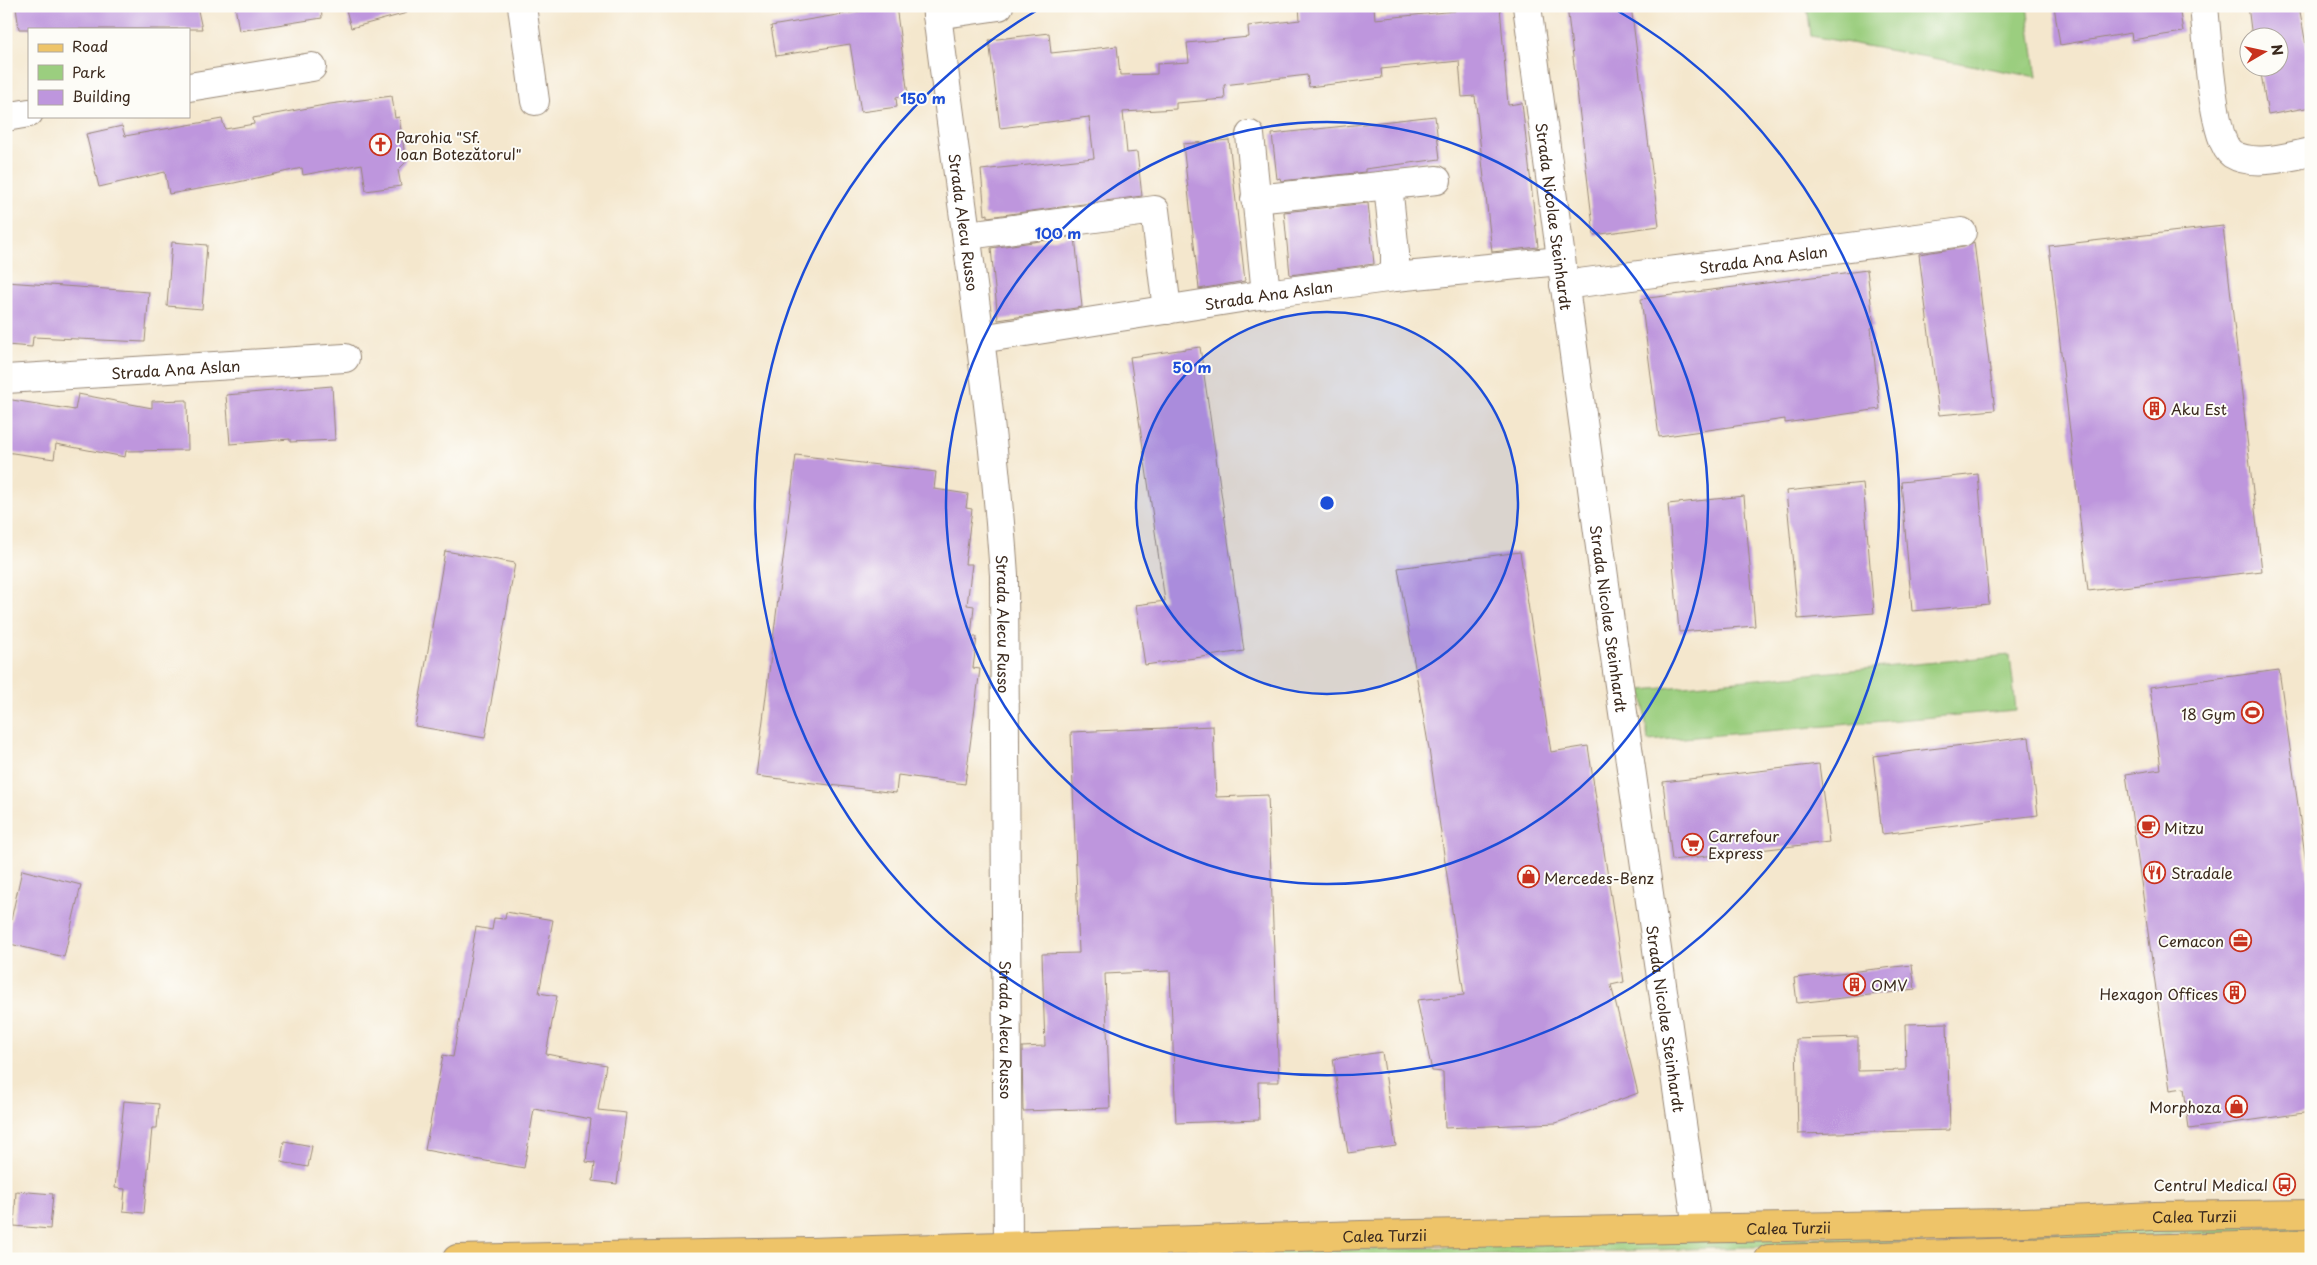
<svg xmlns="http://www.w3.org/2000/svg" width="2317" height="1265" font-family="'Playpen Sans',sans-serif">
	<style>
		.green { fill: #9bce7f; stroke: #6b7c4e }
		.building { fill: #be96dd }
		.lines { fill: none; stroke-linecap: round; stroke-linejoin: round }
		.minor-casing { stroke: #988876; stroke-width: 30 }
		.primary-casing { stroke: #988876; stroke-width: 30 }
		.minor { stroke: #fff; stroke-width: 28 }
		.primary { stroke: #eec469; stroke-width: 28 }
		.ring { fill: none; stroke: #1d4ed8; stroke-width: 2.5 }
		.labels { text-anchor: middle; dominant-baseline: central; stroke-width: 4; stroke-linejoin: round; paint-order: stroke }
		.poi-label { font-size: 15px; fill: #3b2a1e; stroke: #fdfcf7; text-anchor: start }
		.street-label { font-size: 15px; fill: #3b2a1e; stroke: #fdfcf7 }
		.centre { fill: #1d4ed8; stroke: #fdfcf7; stroke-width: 2.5 }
		.ring-label { font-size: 15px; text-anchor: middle; font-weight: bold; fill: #1d4ed8; stroke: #fdfcf7; stroke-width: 4; stroke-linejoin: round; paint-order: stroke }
	</style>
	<rect width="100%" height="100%" fill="#fdfcf7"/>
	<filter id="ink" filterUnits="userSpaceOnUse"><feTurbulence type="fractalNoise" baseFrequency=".02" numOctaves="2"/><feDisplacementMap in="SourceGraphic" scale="10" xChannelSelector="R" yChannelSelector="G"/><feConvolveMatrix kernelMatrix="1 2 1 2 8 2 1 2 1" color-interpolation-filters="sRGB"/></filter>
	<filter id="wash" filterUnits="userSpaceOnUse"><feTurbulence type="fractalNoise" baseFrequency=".0096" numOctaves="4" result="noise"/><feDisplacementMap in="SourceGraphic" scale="20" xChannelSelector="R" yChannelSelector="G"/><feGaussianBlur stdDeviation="1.12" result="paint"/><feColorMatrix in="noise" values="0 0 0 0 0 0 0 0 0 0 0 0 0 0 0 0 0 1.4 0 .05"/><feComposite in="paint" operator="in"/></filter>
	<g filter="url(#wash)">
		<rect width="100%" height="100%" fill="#f4e7cd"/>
		<g class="green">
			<polygon points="1807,6 2027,6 2037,77 1811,36"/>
			<polygon points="2010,655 2016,710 1648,741 1642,690"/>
			<polygon points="2311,1225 2311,1231 1407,1257 983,1259"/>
		</g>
		<g id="blocks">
			<g class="building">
				<polygon points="28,6 197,6 202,29 19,29 16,8"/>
				<polygon points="235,6 321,6 322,18 239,31"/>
				<polygon points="345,6 406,6 407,13 351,28"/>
				<polygon points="891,6 896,6 908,95 896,97 897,107 861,112 850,44 776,56 771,26"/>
				<polygon points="1299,6 1374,6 1375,19 1455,11 1454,6 1500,6 1508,105 1522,103 1538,247 1492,252 1475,96 1462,97 1459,61 1381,69 1382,78 1309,87 1307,75 1224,85 1225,99 1176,103 1176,109 1123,112 1127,153 1137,152 1142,196 988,217 988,214 985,215 981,170 1094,158 1089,117 1000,128 989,40 1049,33 1051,53 1117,46 1120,75 1157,74 1157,64 1189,62 1187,43 1249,37 1248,26 1300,20"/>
				<polygon points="1567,6 1631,6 1659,226 1594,235"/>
				<polygon points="2054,6 2179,6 2183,32 2132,40 2131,33 2060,45"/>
				<polygon points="2248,6 2299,6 2311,73 2311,107 2268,115 2260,68 2280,68 2280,38 2252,38"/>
				<polygon points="392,96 395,118 399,117 406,162 398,170 401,186 366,191 362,164 303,175 302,168 234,183 169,194 165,172 99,187 86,134 122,126 125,136 222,119 225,129 254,124 253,118 330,104"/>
				<polygon points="1435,116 1440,159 1365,169 1365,172 1281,181 1280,178 1277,179 1272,134"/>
				<polygon points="1229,140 1245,281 1199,289 1183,144"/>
				<polygon points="1368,203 1374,264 1290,275 1284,212"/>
				<polygon points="2223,226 2262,571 2088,591 2049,246"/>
				<polygon points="1075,236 1082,307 998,320 991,248"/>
				<polygon points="172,242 207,245 202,309 167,306"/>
				<polygon points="1974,242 1995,410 1939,415 1919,254 1964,247"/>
				<polygon points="1867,270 1874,327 1871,328 1880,409 1785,423 1785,419 1659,437 1641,299"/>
				<polygon points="6,282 149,292 145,342 33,337 32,347 6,345"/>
				<polygon points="1200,347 1244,651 1145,665 1136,605 1165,601 1130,357"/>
				<polygon points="332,386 335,440 290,442 290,439 230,444 226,395"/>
				<polygon points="78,394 152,408 152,401 187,400 188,450 126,451 125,457 56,444 54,459 6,452 6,399 75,410"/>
				<polygon points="796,455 936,472 934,489 968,494 966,508 972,509 965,564 972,564 967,605 974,606 971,637 977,637 973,668 980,669 965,784 898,775 896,793 756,776"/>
				<polygon points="1978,474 1989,604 1912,611 1901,482"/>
				<polygon points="1863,483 1874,613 1798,619 1786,491"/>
				<polygon points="1744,496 1755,626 1679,632 1668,504"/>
				<polygon points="445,551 515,563 485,738 415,726"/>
				<polygon points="1520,552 1551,752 1588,746 1624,982 1611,985 1638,1093 1556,1123 1445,1128 1443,1072 1432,1071 1417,1000 1464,995 1429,749 1398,568"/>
				<polygon points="2279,670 2311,898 2311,1112 2189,1129 2184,1088 2170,1090 2126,774 2161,769 2150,687"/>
				<polygon points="1213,726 1216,797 1268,795 1279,1082 1258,1082 1259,1120 1176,1123 1170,971 1105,974 1110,1108 1023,1111 1022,1047 1045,1046 1042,954 1079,953 1071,732"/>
				<polygon points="2029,737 2038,815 1882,834 1873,756"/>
				<polygon points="1819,764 1829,842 1672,860 1663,782"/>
				<polygon points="22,870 81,885 64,957 6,943"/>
				<polygon points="506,912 553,920 539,993 557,996 546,1054 606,1065 598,1110 626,1113 617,1184 593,1181 595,1163 586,1162 591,1119 534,1109 524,1168 425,1150 443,1055 453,1057 476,927 492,930 494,918 505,919"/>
				<polygon points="1912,965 1915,990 1797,1003 1794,978"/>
				<polygon points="1947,1023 1950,1130 1798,1134 1796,1039 1858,1037 1858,1071 1906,1070 1905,1024"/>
				<polygon points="1382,1052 1396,1146 1348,1153 1333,1059"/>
				<polygon points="124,1101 159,1104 157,1128 152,1128 144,1213 123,1211 125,1189 115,1188"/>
				<polygon points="284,1141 312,1146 308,1167 281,1162"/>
				<polygon points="16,1191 53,1194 50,1229 14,1226"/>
			</g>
		</g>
	</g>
	<g filter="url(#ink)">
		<use href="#blocks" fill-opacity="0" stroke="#988876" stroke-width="1"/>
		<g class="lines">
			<defs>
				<g id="minor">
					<polyline points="522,6 535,101"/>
					<path id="s1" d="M936,6C959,196 991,384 1004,575L1008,1246"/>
					<path id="s2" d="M1527,6C1580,414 1637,821 1697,1228"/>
					<path d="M2204,6C2207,34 2212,140 2232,154C2253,167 2288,157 2311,152"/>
					<polyline points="937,15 999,6"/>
					<polyline points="189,87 312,67"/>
					<polyline points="6,117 29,113"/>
					<polyline points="1250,135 1266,294"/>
					<polyline points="1388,185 1395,253 1395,277"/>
					<polyline points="1255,199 1437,180"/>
					<polyline points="968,235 1155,210 1167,310"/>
					<path id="s3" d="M1564,285L1962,232"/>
					<path id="s4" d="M980,339L1266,294L1395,277L1560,261"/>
					<path id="s5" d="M6,379L345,358"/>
				</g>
				<g id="primary">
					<path id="s6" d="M457,1259L809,1252L1361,1235L2002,1223L2154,1216L2311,1214"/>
					<polyline points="1769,1259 2311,1244"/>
				</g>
			</defs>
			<use href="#minor" class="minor-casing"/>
			<use href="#primary" class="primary-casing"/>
			<use href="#minor" class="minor"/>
			<use href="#primary" class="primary"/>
		</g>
	</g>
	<circle cx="1327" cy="503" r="191" fill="#1d4ed8" fill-opacity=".12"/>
	<g class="ring">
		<circle cx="1327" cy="503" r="191"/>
		<circle cx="1327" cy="503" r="381"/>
		<path d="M1613 8A572 572 0 1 1 1041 8"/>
	</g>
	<defs>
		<symbol id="church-ring" viewBox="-11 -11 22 22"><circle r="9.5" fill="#fdfcf7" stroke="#c8321e" stroke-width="1.5"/><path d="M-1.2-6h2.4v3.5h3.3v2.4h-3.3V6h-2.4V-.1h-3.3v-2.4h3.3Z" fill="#c8321e"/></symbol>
		<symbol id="building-ring" viewBox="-11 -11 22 22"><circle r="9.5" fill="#fdfcf7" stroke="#c8321e" stroke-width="1.5"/><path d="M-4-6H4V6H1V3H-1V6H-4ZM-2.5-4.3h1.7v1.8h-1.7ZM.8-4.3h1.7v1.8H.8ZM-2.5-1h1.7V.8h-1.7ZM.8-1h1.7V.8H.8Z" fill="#c8321e"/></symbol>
		<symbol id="stadium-ring" viewBox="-11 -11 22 22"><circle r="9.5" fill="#fdfcf7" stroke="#c8321e" stroke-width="1.5"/><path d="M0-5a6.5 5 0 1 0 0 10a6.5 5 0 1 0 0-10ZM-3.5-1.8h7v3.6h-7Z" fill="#c8321e"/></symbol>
		<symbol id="cafe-ring" viewBox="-11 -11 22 22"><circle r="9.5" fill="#fdfcf7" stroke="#c8321e" stroke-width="1.5"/><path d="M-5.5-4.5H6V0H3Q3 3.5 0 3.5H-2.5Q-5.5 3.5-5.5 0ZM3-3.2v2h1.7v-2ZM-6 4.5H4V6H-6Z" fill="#c8321e"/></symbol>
		<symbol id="supermarket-ring" viewBox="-11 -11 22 22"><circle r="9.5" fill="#fdfcf7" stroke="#c8321e" stroke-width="1.5"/><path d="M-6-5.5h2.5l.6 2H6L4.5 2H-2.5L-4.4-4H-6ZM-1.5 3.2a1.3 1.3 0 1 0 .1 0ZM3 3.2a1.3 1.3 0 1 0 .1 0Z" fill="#c8321e"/></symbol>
		<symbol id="restaurant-ring" viewBox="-11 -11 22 22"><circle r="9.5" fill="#fdfcf7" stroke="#c8321e" stroke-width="1.5"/><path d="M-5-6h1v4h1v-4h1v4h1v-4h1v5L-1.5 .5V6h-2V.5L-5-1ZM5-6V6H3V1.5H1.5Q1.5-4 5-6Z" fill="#c8321e"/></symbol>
		<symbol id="shop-ring" viewBox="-11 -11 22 22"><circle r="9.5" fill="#fdfcf7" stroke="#c8321e" stroke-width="1.5"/><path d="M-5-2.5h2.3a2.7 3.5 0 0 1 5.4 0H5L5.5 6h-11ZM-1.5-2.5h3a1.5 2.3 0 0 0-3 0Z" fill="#c8321e"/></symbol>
		<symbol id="office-ring" viewBox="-11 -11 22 22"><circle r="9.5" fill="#fdfcf7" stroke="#c8321e" stroke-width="1.5"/><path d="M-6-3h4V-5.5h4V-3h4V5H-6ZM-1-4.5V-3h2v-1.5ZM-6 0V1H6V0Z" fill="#c8321e"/></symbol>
		<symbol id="bus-ring" viewBox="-11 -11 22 22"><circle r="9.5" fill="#fdfcf7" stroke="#c8321e" stroke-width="1.5"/><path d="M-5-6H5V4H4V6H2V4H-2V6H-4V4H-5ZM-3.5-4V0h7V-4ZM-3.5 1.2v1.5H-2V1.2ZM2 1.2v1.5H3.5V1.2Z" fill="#c8321e"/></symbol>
	</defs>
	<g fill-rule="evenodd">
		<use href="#church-ring" x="368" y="132" width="25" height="25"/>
		<use href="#building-ring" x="2142" y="396" width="25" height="25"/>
		<use href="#stadium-ring" x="2240" y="700" width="25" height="25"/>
		<use href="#cafe-ring" x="2136" y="814" width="25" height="25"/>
		<use href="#supermarket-ring" x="1680" y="832" width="25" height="25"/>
		<use href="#restaurant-ring" x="2142" y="860" width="25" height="25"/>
		<use href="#shop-ring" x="1516" y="864" width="25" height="25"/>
		<use href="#office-ring" x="2228" y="928" width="25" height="25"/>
		<use href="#building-ring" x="1842" y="972" width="25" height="25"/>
		<use href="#building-ring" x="2222" y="980" width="25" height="25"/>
		<use href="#shop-ring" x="2224" y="1094" width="25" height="25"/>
		<use href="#bus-ring" x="2272" y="1172" width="25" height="25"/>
	</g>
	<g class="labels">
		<g class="poi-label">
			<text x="396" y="136">Parohia "Sf.<tspan x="396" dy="17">Ioan Botezătorul"</tspan></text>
			<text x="2171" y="408">Aku Est</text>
			<text x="2236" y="713" text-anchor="end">18 Gym</text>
			<text x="2164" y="827">Mitzu</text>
			<text x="1708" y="835">Carrefour<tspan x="1708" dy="17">Express</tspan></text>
			<text x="2171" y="872">Stradale</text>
			<text x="1544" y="877">Mercedes-Benz</text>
			<text x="2224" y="940" text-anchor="end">Cemacon</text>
			<text x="1871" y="984">OMV</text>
			<text x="2218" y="993" text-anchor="end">Hexagon Offices</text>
			<text x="2221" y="1106" text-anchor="end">Morphoza</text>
			<text x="2268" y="1184" text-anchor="end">Centrul Medical</text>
		</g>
		<g class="street-label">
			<text stroke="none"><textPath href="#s2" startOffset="212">Strada Nicolae Steinhardt</textPath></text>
			<text stroke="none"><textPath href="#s1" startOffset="218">Strada Alecu Russo</textPath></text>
			<text stroke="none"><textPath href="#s3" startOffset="201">Strada Ana Aslan</textPath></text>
			<text stroke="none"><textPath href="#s4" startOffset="292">Strada Ana Aslan</textPath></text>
			<text stroke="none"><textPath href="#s5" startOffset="170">Strada Ana Aslan</textPath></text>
			<text stroke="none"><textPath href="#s2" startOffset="618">Strada Nicolae Steinhardt</textPath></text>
			<text stroke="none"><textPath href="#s1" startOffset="622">Strada Alecu Russo</textPath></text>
			<text stroke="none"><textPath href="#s2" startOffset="1022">Strada Nicolae Steinhardt</textPath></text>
			<text stroke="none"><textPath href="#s1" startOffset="1028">Strada Alecu Russo</textPath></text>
			<text stroke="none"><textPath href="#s6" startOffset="1738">Calea Turzii</textPath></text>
			<text stroke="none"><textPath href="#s6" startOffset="1332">Calea Turzii</textPath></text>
			<text stroke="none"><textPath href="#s6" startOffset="928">Calea Turzii</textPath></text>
		</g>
	</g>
	<circle cx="1327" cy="503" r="8" class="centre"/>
	<g class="ring-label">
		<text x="923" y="104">150 m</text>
		<text x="1058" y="239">100 m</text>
		<text x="1192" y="373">50 m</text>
	</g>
	<rect width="2317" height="1265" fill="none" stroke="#fdfcf7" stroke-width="25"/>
	<rect x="28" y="28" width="162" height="90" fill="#fdfcf7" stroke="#afa8a0"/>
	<rect x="38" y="44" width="25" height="8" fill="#eec469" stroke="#afa8a0"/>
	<text x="72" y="52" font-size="15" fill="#3b2a1e">Road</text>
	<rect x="38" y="65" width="25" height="15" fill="#9bce7f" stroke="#afa8a0"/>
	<text x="72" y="78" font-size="15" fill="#3b2a1e">Park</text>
	<rect x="38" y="90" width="25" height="15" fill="#be96dd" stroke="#afa8a0"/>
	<text x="72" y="102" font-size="15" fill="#3b2a1e">Building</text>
	<g transform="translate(2264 52) rotate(81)"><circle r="24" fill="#fdfcf7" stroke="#afa8a0"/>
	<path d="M0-4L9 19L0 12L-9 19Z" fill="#c8321e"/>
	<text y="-8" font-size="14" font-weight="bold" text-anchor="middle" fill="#3b2a1e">N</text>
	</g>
</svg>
